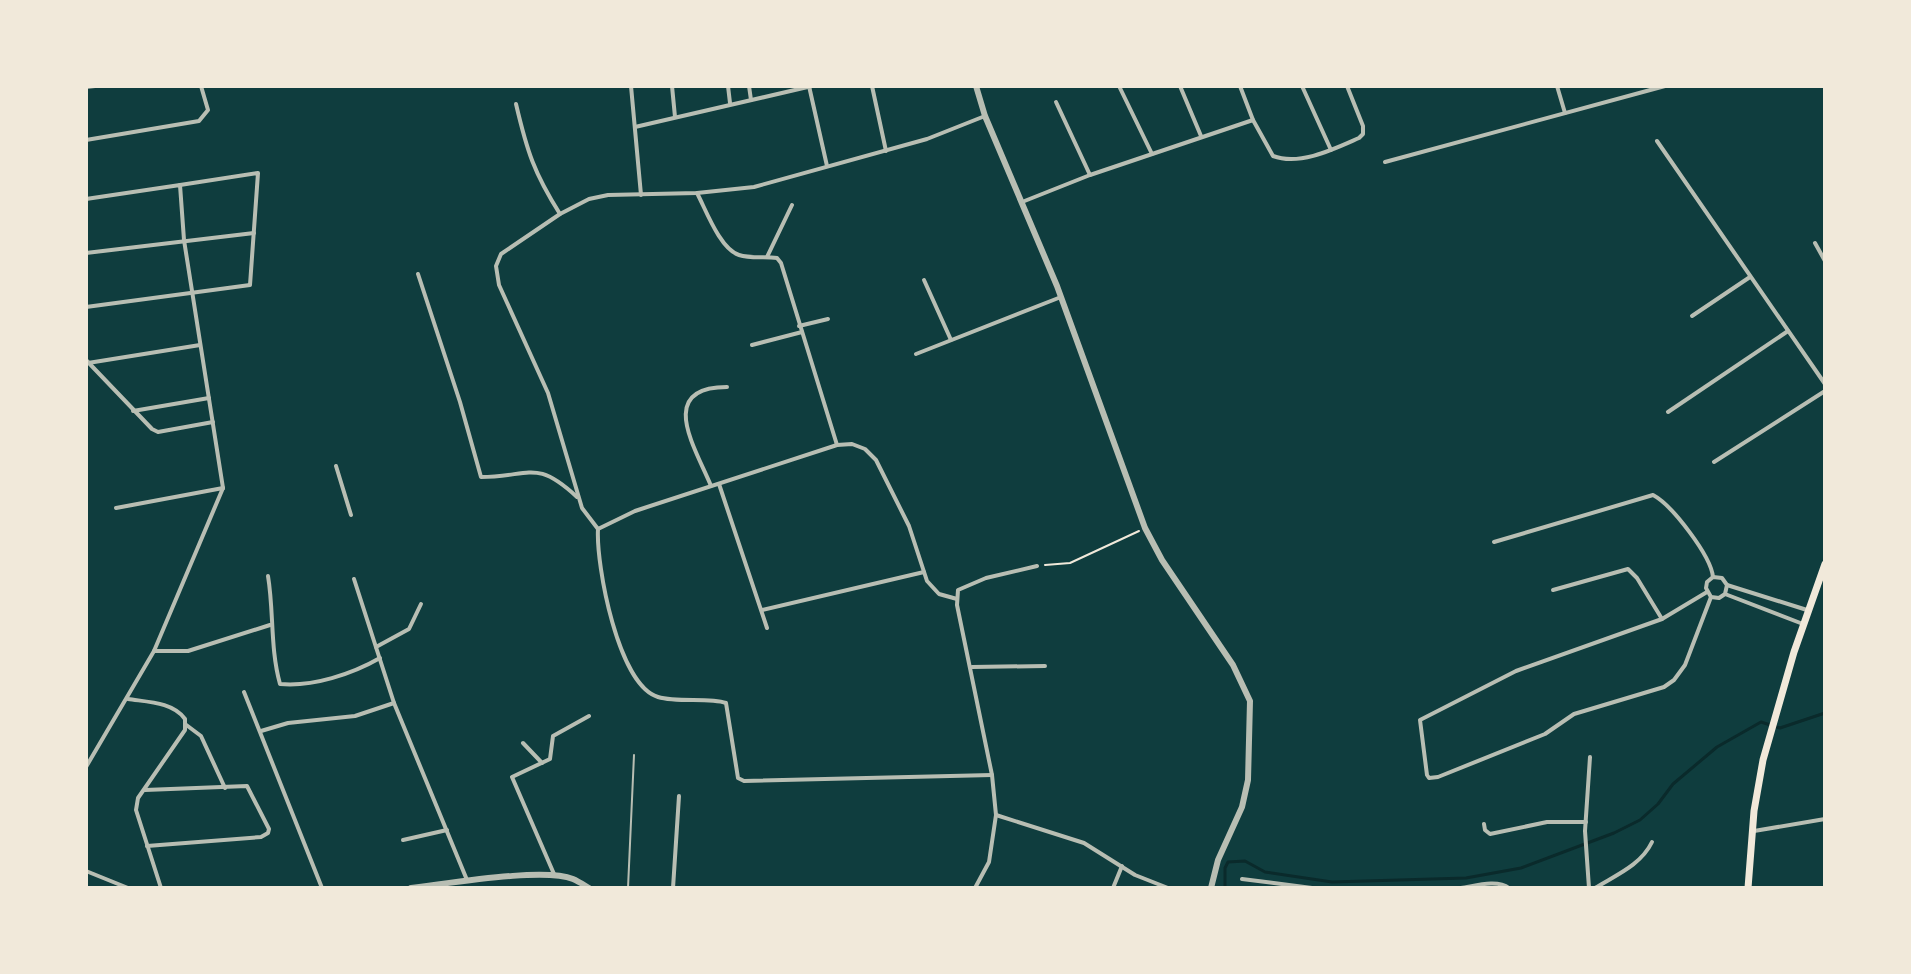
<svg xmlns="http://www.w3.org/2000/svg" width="1911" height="974" font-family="'Sofia Sans Condensed',sans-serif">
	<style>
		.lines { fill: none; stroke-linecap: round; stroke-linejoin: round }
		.stream { stroke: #0a2a2b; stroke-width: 3 }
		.path { stroke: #f1e9da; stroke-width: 2 }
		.service { stroke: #b8beb3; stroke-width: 2 }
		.minor { stroke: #b8beb3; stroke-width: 4 }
		.tertiary { stroke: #b8beb3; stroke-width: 6 }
		.primary { stroke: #f1e9da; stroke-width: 7 }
	</style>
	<rect width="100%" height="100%" fill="#0f3d3e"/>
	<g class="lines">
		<polyline class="stream" points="1225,888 1225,868 1228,862 1245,861 1265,872 1332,882 1466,878 1521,868 1614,833 1640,820 1658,804 1673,784 1717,747 1761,722 1780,728 1825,713"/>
		<polyline class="path" points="1045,565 1070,563 1139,531"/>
		<polyline class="service" points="628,888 634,755"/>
		<g class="minor">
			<polyline points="631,86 641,195"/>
			<polyline points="672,86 675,117"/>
			<polyline points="728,86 730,103"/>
			<polyline points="749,86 751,100"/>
			<polyline points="809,86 827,166"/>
			<polyline points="872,86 886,151"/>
			<polyline points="1119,86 1152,154"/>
			<polyline points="1180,86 1201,136"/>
			<polyline points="1240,86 1253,120"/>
			<polyline points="1302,86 1331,150"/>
			<polyline points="1557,86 1565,113"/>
			<polyline points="86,87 95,86"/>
			<polyline points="1056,102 1090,175"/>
			<path d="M516,104C527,151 534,173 560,214"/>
			<polyline points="635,127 812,86"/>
			<polyline points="86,140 199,121 208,110 201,86"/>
			<polyline points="1657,141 1825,384"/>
			<polyline points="1385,162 1665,86"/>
			<path d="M697,193C706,210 720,249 739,255C751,259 765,256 777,258L781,263L837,445"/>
			<polyline points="86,199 180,185 184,240 223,488"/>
			<path d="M1022,202L1090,175L1253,120L1273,156C1300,166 1334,149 1359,138L1363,134V126L1347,86"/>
			<polyline points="1815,243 1825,261"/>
			<polyline points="86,253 254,233"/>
			<polyline points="767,257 792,205"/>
			<path d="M418,274L460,402L481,477C530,477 535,458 577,497"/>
			<polyline points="924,280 951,340"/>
			<polyline points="86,307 250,285 258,173 180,185"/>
			<polyline points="1692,316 1750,277"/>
			<polyline points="799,326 828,319"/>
			<polyline points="752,345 802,332"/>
			<polyline points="916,354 1061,297"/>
			<polyline points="86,360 152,429 158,432 213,422"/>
			<polyline points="88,363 200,345"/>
			<polyline points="133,411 209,398"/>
			<polyline points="1668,412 1788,331"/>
			<polyline points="1714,462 1825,391"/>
			<polyline points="336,466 351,515"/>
			<polyline points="719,484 767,628"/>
			<path d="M711,486C696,449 655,387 727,387"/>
			<polyline points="116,508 223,488"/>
			<polyline points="598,529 582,508 548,393 499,285 496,266 501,254 560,214 589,199 608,195 697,193 754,187 927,139 985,116"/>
			<path d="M1494,542L1653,495C1672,505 1711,556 1713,577"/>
			<path d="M268,576C274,612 270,648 280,684C313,687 352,674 380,658"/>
			<polyline points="354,579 394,703 467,880"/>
			<polyline points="1727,585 1807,610"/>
			<polyline points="1553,590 1628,569 1637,578 1662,619"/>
			<polyline points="1707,592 1662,619 1516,671 1420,720 1427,775 1429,778 1438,777 1545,734 1574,714 1664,687 1674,680 1685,665 1711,597"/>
			<polyline points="1725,594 1727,585 1722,578 1713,577 1707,582 1706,588 1711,597 1719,598 1725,594 1803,624"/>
			<path d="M957,599L939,594L927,581L909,526L876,460L865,449L852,444L837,445L635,511L598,529C596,565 618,685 658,697C678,703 709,697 726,703L738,778L744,781L992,775"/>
			<polyline points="762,610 924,572"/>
			<polyline points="376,647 409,629 421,604"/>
			<polyline points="154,651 188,651 270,625"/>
			<polyline points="972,667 1045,666"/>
			<polyline points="244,692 322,888"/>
			<path d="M128,699C147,702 173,702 185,719V730L138,798L136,810L161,888"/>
			<polyline points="185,724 201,736 225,788"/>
			<polyline points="261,731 288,723 355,716 394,703"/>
			<polyline points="523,743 542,763"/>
			<polyline points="86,767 154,651 223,488"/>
			<polyline points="145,790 247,786 269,829 268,833 261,837 147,846"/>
			<polyline points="996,815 1084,843 1135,875 1168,888"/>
			<polyline points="1484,824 1485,830 1490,834 1547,822 1586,822"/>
			<polyline points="1754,831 1825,819"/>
			<polyline points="403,840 447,830"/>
			<polyline points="86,871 128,888"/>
			<polyline points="554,874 512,777 550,759 553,736 589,716"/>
			<polyline points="1242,879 1312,888"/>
			<polyline points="673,888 679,796"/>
			<polyline points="975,888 989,862 996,815 992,775 957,605 958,590 986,578 1037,566"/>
			<polyline points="1113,888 1122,866"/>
			<path d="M1461,888C1475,886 1497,879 1509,888"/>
			<polyline points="1589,888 1585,831 1590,757"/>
			<path d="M1595,888C1616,875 1641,865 1652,842"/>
		</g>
		<g class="tertiary">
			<polyline points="976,86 985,116 1057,286 1145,528 1162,560 1233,665 1250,701 1248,780 1242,807 1218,860 1211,888"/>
			<path d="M411,888C447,884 543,867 573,879C578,881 584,885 589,888"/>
		</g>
		<polyline class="primary" points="1748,888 1754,811 1763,760 1794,652 1825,564"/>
	</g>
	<rect width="1911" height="974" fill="none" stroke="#f1e9da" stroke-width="176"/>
</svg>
